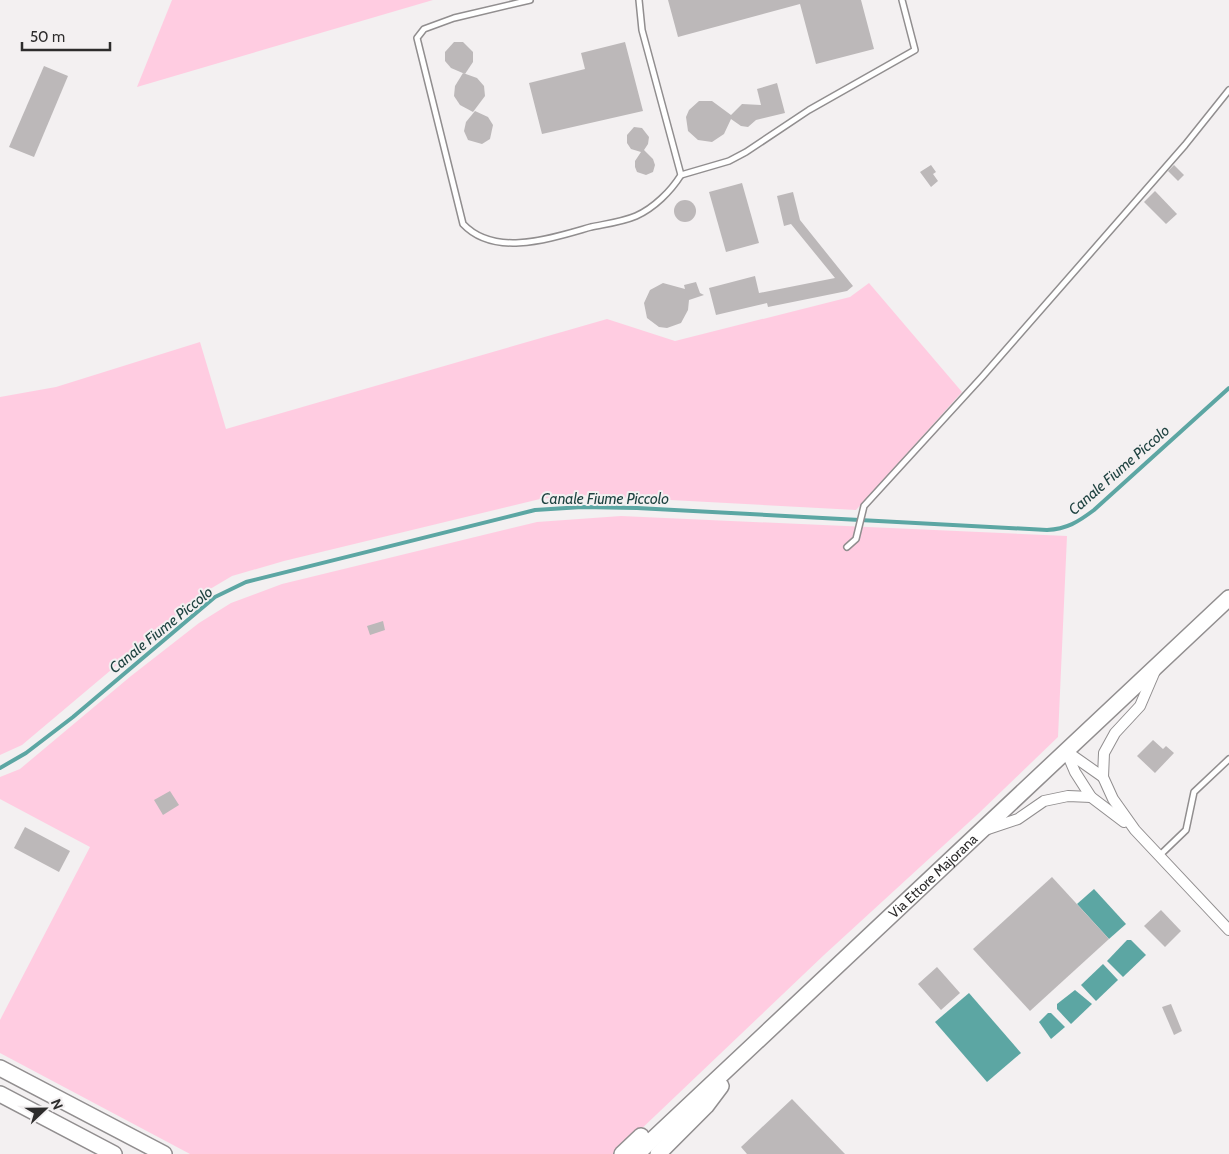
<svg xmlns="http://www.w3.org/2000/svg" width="1229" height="1154" font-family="Cabin,sans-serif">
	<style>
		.green { fill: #ffcce1 }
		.water { fill: #5ca6a3 }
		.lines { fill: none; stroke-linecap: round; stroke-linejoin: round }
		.stream { stroke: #5ca6a3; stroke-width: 4 }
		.building { fill: #bcb8b9 }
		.lane-casing { stroke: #918e8f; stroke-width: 8 }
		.street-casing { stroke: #918e8f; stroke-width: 12 }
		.secondary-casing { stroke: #918e8f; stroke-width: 18 }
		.lane { stroke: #fff; stroke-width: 5 }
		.street { stroke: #fff; stroke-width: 10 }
		.secondary { stroke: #fff; stroke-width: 15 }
		.labels { text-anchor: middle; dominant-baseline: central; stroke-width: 4; stroke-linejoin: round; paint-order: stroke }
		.street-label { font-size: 14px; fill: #2d2c2c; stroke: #f3f0f1 }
		.water-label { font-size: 15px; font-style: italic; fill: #1f4341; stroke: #f3f0f1 }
	</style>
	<rect width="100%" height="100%" fill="#f3f0f1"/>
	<g class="green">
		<polygon points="172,0 433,0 137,87"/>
		<polygon points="869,283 962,392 856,510 577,495 540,499 284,561 232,576 200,595 22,745 0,755 0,397 56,387 200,342 226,429 607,319 675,341 850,297"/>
		<polygon points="621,516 1067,536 1058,737 979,813 824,955 615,1154 190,1154 0,1053 0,1020 90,847 0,799 0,777 20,769 131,676 199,623 231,603 282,584 537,522"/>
	</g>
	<g class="water">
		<polygon points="1094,889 1126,924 1109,939 1077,904"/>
		<polygon points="1127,940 1131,940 1146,955 1123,977 1107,961"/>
		<polygon points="1103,964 1118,980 1096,1001 1081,985"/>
		<polygon points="1075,990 1092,1004 1071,1024 1057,1009 1057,1004"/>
		<polygon points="969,993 1021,1053 987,1082 935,1022"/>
		<polygon points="1048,1013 1051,1013 1065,1027 1051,1039 1039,1022"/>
	</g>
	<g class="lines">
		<path class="stream" d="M0,768L26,753L73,717L215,597L246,582L535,510L582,507L637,508L1047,530C1067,529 1078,522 1094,510L1229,388"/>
	</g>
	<g class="building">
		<polygon points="668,0 861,0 874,49 816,64 800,4 678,37"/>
		<polygon points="454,42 463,42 473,52 473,62 465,74 451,68 445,61 445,52"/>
		<polygon points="625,42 643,111 542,134 529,83 585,69 581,53"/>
		<polygon points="44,66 68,76 34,157 9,147"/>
		<polygon points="463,73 477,78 484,86 485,96 473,112 460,105 454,96 455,86"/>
		<polygon points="777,83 785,113 756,120 748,127 741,126 731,119 724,134 712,142 698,140 688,131 686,117 689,110 699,101 712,101 731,115 742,104 761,105 757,89"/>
		<polygon points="475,111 488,117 493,125 490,139 482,144 468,140 464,131 466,122"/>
		<polygon points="634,127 642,128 649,137 648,144 644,150 653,159 655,165 653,172 646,175 637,172 635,167 635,161 641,152 631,149 627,143 627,135"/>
		<polygon points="931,165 936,172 933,174 938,181 931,187 920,172"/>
		<polygon points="1174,165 1184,175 1178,181 1168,171"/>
		<polygon points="742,183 759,243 726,252 709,192"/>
		<polygon points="1155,191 1177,214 1166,224 1144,202"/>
		<polygon points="793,192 800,220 853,286 847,291 768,307 767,303 716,315 709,288 755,276 759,293 835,278 791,224 784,226 777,196"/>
		<circle cx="685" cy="211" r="11"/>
		<polygon points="696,282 700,293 704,295 689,300 688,310 681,323 667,328 659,327 647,318 644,303 650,290 663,283 685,289 684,285"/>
		<polygon points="383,621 385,630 370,635 367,626"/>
		<polygon points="1153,740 1163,749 1166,746 1174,753 1155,773 1137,756"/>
		<polygon points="170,791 179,805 163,815 154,800"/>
		<polygon points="25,827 70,851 59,872 14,848"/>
		<polygon points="1052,877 1109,939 1030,1011 973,949"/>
		<polygon points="1161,910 1181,931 1165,947 1144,926"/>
		<polygon points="937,967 960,993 941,1010 918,984"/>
		<polygon points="1171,1004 1182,1031 1174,1035 1162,1007"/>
		<polygon points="792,1099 845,1154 747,1154 741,1147"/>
	</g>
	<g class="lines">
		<defs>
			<g id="lane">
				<path d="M530,0L454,18L424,29L417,38L463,224C495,258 552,238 591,227C605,224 622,222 636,216C654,208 671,191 681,175L642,30L639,0"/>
				<polyline points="681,175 729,161 746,152 809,110 915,50 902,0"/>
				<polyline points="847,547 856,539 864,506 982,377 1185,145 1229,90"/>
				<polyline points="1159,856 1186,830 1194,792 1229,759"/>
			</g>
			<g id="street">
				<polyline points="1155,671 1140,706 1115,733 1104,753 1103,777 1113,799 1135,830 1229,930"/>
				<polyline points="1066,751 1075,772 1091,797 1124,822"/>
				<polyline points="1066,751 1103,777"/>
				<polyline points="985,830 1018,819 1044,801 1068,796 1091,797"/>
			</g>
			<g id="secondary">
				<polyline points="0,1068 164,1154"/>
				<polyline points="0,1094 114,1154"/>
				<polyline points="622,1154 641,1136"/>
				<path id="s1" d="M637,1154L1229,598"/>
				<polyline points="658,1154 706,1106 721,1086"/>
			</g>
		</defs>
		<use href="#lane" class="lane-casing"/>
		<use href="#street" class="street-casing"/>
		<use href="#secondary" class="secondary-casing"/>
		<use href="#lane" class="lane"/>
		<use href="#street" class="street"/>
		<use href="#secondary" class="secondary"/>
	</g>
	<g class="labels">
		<g class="street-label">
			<text stroke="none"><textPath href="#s1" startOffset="406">Via Ettore Majorana</textPath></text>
		</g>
		<g class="water-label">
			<text transform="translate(1119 470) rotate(-41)">Canale Fiume Piccolo</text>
			<text x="605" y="499">Canale Fiume Piccolo</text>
			<text transform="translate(161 630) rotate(-39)">Canale Fiume Piccolo</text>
		</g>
	</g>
	<g transform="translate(45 1109) rotate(68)" stroke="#f3f0f1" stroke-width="4" paint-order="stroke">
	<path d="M0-4L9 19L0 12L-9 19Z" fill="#2d2c2c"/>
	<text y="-8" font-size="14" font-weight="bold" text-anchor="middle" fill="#2d2c2c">N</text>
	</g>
	<path d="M22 42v8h88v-8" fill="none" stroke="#2d2c2c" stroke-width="2.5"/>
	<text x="30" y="42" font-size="15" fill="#2d2c2c" stroke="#f3f0f1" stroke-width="4" paint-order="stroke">50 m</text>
</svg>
